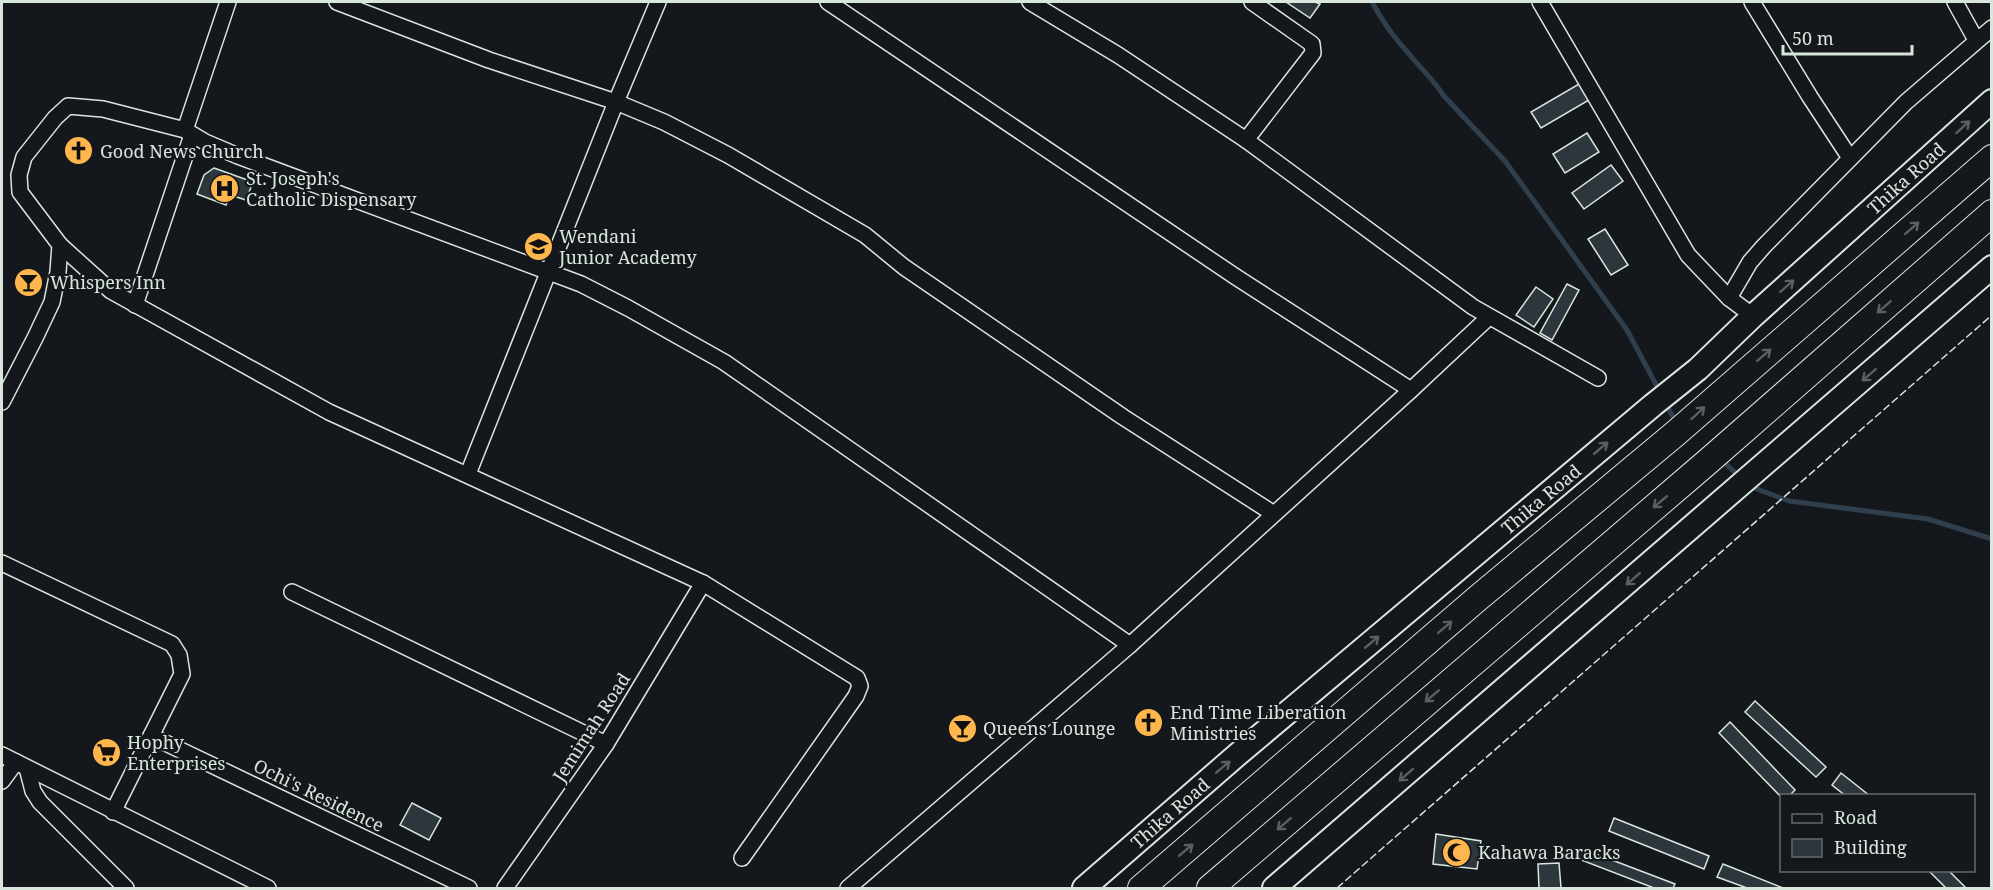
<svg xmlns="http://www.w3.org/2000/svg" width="1993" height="890" font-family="'Noto Serif',serif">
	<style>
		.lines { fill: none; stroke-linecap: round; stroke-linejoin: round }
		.stream { stroke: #2f3f4d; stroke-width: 5 }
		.building { fill: #2c363c; stroke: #d8e6dc; stroke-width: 1.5 }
		.minor-casing { stroke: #d8e6dc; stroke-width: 18 }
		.secondary-casing { stroke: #d8e6dc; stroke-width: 26 }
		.trunk-casing { stroke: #d8e6dc; stroke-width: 28 }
		.minor { stroke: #14181c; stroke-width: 15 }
		.secondary { stroke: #14181c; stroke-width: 22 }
		.trunk { stroke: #14181c; stroke-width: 26 }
		.fence { stroke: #d8e6dc; stroke-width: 1.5; stroke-dasharray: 8 3; stroke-linecap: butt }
		.oneway { stroke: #59605f }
		.labels { text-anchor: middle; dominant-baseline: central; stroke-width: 4.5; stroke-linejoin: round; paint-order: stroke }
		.poi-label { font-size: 18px; fill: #d8e6dc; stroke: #14181c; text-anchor: start }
		.street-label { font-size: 18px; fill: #d8e6dc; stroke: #14181c }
	</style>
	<rect width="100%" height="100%" fill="#14181c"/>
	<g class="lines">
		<g class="stream">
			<path d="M1372,2C1382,21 1395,39 1410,55C1421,69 1434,80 1443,95L1505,161L1627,330L1661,394"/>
			<polyline points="1665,402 1674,419"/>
			<polyline points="1726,464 1741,478"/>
			<polyline points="1749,486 1789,501 1928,519 1992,539"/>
		</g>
	</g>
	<g class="building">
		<polygon points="1286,2 1315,2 1320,4 1310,18"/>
		<polygon points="1579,84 1589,100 1541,128 1531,112"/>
		<polygon points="1587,133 1599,152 1565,173 1553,154"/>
		<polygon points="1611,165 1623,181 1584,209 1572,193"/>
		<polygon points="214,168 253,182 246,200 230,195 226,205 197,194 204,175"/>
		<polygon points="1605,229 1628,265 1611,275 1588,239"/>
		<polygon points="1567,284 1579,290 1552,340 1540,333"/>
		<polygon points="1536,287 1553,299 1534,327 1516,315"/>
		<polygon points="1755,701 1826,767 1816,777 1745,712"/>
		<polygon points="1730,722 1795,790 1789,796 1782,796 1782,798 1719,733"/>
		<polygon points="1841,773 1870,796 1846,796 1832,785"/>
		<polygon points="412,803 441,818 429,840 400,825"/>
		<polygon points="1614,818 1709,856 1704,869 1609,831"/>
		<polygon points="1436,834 1481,841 1477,869 1433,864"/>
		<polygon points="1583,849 1675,884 1673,888 1654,888 1576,858"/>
		<polygon points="1559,863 1561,888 1539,888 1538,864"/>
		<polygon points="1723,864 1783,888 1747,888 1717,877"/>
		<polygon points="1928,870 1948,870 1966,888 1946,888"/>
	</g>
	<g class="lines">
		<defs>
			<g id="minor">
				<polyline points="337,2 489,60 616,102 664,122 728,155 865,235 904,267 1123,417 1274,514"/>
				<polyline points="828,2 1236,277 1411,390"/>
				<polyline points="1030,2 1118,55 1246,140 1473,307 1598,378"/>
				<polyline points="1540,2 1688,255 1729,298 1753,316"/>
				<polyline points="1752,2 1810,97 1850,158"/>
				<polyline points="1955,2 1976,40"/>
				<polyline points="185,130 228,2"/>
				<polyline points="1246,140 1313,53 1312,44 1252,2"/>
				<polyline points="60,245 111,291 329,412 703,583 857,678 860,686 856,696 742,858"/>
				<polyline points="1729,298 1750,262 1764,246 1906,102 1992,28"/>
				<polyline points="135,305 192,135"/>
				<polyline points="2,402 35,338 52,302 58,272 60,245 20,192 19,175 24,157 55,118 68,106 103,109 185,130 205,142 238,156 581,284 628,308 724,362 1130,645"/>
				<polyline points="468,474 616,102 658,2"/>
				<polyline points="2,563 172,644 179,655 182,674 113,812"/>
				<polyline points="292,592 606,744"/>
				<polyline points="151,736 469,888"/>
				<polyline points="2,755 268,888"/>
				<polyline points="27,768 33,791 40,802 126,888"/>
				<polyline points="2,781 16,762"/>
				<polyline points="505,888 606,744 703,583"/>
				<polyline points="848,888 1130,645 1411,390 1489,317"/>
			</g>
			<g id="secondary">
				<polyline points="1084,888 1237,755 1653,405 1698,369 1753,316 1992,101"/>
				<polyline points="1274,888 1992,267"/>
			</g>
			<g id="trunk">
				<polyline points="1141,888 1478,598 1676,433 1992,158"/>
				<polyline points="1210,888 1705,464 1992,213"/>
			</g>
		</defs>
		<use href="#minor" class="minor-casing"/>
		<use href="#secondary" class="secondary-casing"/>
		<use href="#trunk" class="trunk-casing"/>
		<use href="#minor" class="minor"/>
		<use href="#secondary" class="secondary"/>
		<use href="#trunk" class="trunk"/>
		<polyline class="fence" points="1337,888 1992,315"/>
	</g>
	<defs><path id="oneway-shaft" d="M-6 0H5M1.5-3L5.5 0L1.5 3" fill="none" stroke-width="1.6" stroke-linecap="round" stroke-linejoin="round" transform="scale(1.5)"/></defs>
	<g class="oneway">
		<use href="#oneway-shaft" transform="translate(1963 127) rotate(-42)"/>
		<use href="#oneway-shaft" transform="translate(1912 228) rotate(-41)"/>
		<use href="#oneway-shaft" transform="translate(1787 286) rotate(-41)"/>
		<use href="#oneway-shaft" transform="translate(1884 307) rotate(139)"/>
		<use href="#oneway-shaft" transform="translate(1764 355) rotate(-41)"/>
		<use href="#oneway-shaft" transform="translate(1869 375) rotate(139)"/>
		<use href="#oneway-shaft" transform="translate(1698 413) rotate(-42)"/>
		<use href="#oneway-shaft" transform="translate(1601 448) rotate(-40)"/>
		<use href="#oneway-shaft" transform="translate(1660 502) rotate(140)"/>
		<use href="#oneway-shaft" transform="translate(1633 579) rotate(139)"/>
		<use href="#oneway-shaft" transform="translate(1445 627) rotate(-41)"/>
		<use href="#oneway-shaft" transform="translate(1372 642) rotate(-40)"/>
		<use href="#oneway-shaft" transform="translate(1432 696) rotate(140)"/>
		<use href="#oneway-shaft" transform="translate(1223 767) rotate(-40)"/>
		<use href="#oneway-shaft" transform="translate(1406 775) rotate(139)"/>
		<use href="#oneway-shaft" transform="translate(1284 824) rotate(139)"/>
		<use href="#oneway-shaft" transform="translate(1186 850) rotate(-40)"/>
	</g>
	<defs>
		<symbol id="church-disc" viewBox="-11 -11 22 22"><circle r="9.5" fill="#ffb74d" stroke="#14181c"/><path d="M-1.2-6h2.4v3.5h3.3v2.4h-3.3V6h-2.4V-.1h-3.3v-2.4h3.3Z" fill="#111"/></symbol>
		<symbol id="hospital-disc" viewBox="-11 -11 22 22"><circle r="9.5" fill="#ffb74d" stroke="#14181c"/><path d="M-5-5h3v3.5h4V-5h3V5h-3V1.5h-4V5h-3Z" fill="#111"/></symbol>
		<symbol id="school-disc" viewBox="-11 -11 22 22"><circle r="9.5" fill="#ffb74d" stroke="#14181c"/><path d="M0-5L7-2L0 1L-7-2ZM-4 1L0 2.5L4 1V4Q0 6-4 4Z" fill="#111"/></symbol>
		<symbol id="bar-disc" viewBox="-11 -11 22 22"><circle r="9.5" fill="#ffb74d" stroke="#14181c"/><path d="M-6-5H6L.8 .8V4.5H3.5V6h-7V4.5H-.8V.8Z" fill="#111"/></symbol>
		<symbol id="supermarket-disc" viewBox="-11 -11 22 22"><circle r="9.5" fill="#ffb74d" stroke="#14181c"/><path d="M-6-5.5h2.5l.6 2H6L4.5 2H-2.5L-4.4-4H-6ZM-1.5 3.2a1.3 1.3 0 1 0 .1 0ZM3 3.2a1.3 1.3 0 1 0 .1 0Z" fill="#111"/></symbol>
		<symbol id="mosque-disc" viewBox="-11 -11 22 22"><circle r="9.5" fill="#ffb74d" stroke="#14181c"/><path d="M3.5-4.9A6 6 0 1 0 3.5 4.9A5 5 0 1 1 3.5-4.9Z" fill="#111"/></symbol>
	</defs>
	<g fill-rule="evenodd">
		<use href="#church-disc" x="62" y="134" width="33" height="33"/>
		<use href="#hospital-disc" x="208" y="172" width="33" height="33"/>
		<use href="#school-disc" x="522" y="230" width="33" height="33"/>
		<use href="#bar-disc" x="12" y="266" width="33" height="33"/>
		<use href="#church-disc" x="1132" y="706" width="33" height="33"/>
		<use href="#bar-disc" x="946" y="712" width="33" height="33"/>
		<use href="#supermarket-disc" x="90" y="736" width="33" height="33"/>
		<use href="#mosque-disc" x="1440" y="836" width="33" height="33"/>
	</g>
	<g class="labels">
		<g class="poi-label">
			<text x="100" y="151">Good News Church</text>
			<text x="246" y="178">St. Joseph's<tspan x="246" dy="21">Catholic Dispensary</tspan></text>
			<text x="559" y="236">Wendani<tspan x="559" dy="21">Junior Academy</tspan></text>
			<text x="50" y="282">Whispers Inn</text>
			<text x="1170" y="712">End Time Liberation<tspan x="1170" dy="21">Ministries</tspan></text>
			<text x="983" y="728">Queens Lounge</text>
			<text x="127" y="742">Hophy<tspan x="127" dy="21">Enterprises</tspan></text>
			<text x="1478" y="852">Kahawa Baracks</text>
		</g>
		<g class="street-label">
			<text transform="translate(1906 178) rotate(-42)">Thika Road</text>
			<text transform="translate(1541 499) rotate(-40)">Thika Road</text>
			<text transform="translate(591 727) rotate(-57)">Jemimah Road</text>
			<text transform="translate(319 795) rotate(26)">Ochi's Residence</text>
			<text transform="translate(1170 813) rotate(-41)">Thika Road</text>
		</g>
	</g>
	<rect width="1993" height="890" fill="none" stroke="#d8e6dc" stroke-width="6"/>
	<rect x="1780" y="794" width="195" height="78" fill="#14181c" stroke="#626a69" stroke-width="1.5"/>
	<rect x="1792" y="814" width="30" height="9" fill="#14181c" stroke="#626a69" stroke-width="1.5"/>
	<text x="1834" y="824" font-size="18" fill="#d8e6dc">Road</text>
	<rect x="1792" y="839" width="30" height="18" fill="#2c363c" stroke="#626a69" stroke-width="1.5"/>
	<text x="1834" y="854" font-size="18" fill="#d8e6dc">Building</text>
	<path d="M1783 45v9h129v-9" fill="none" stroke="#d8e6dc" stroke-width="3"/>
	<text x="1792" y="45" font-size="18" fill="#d8e6dc" stroke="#14181c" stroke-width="4.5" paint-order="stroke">50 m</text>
</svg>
